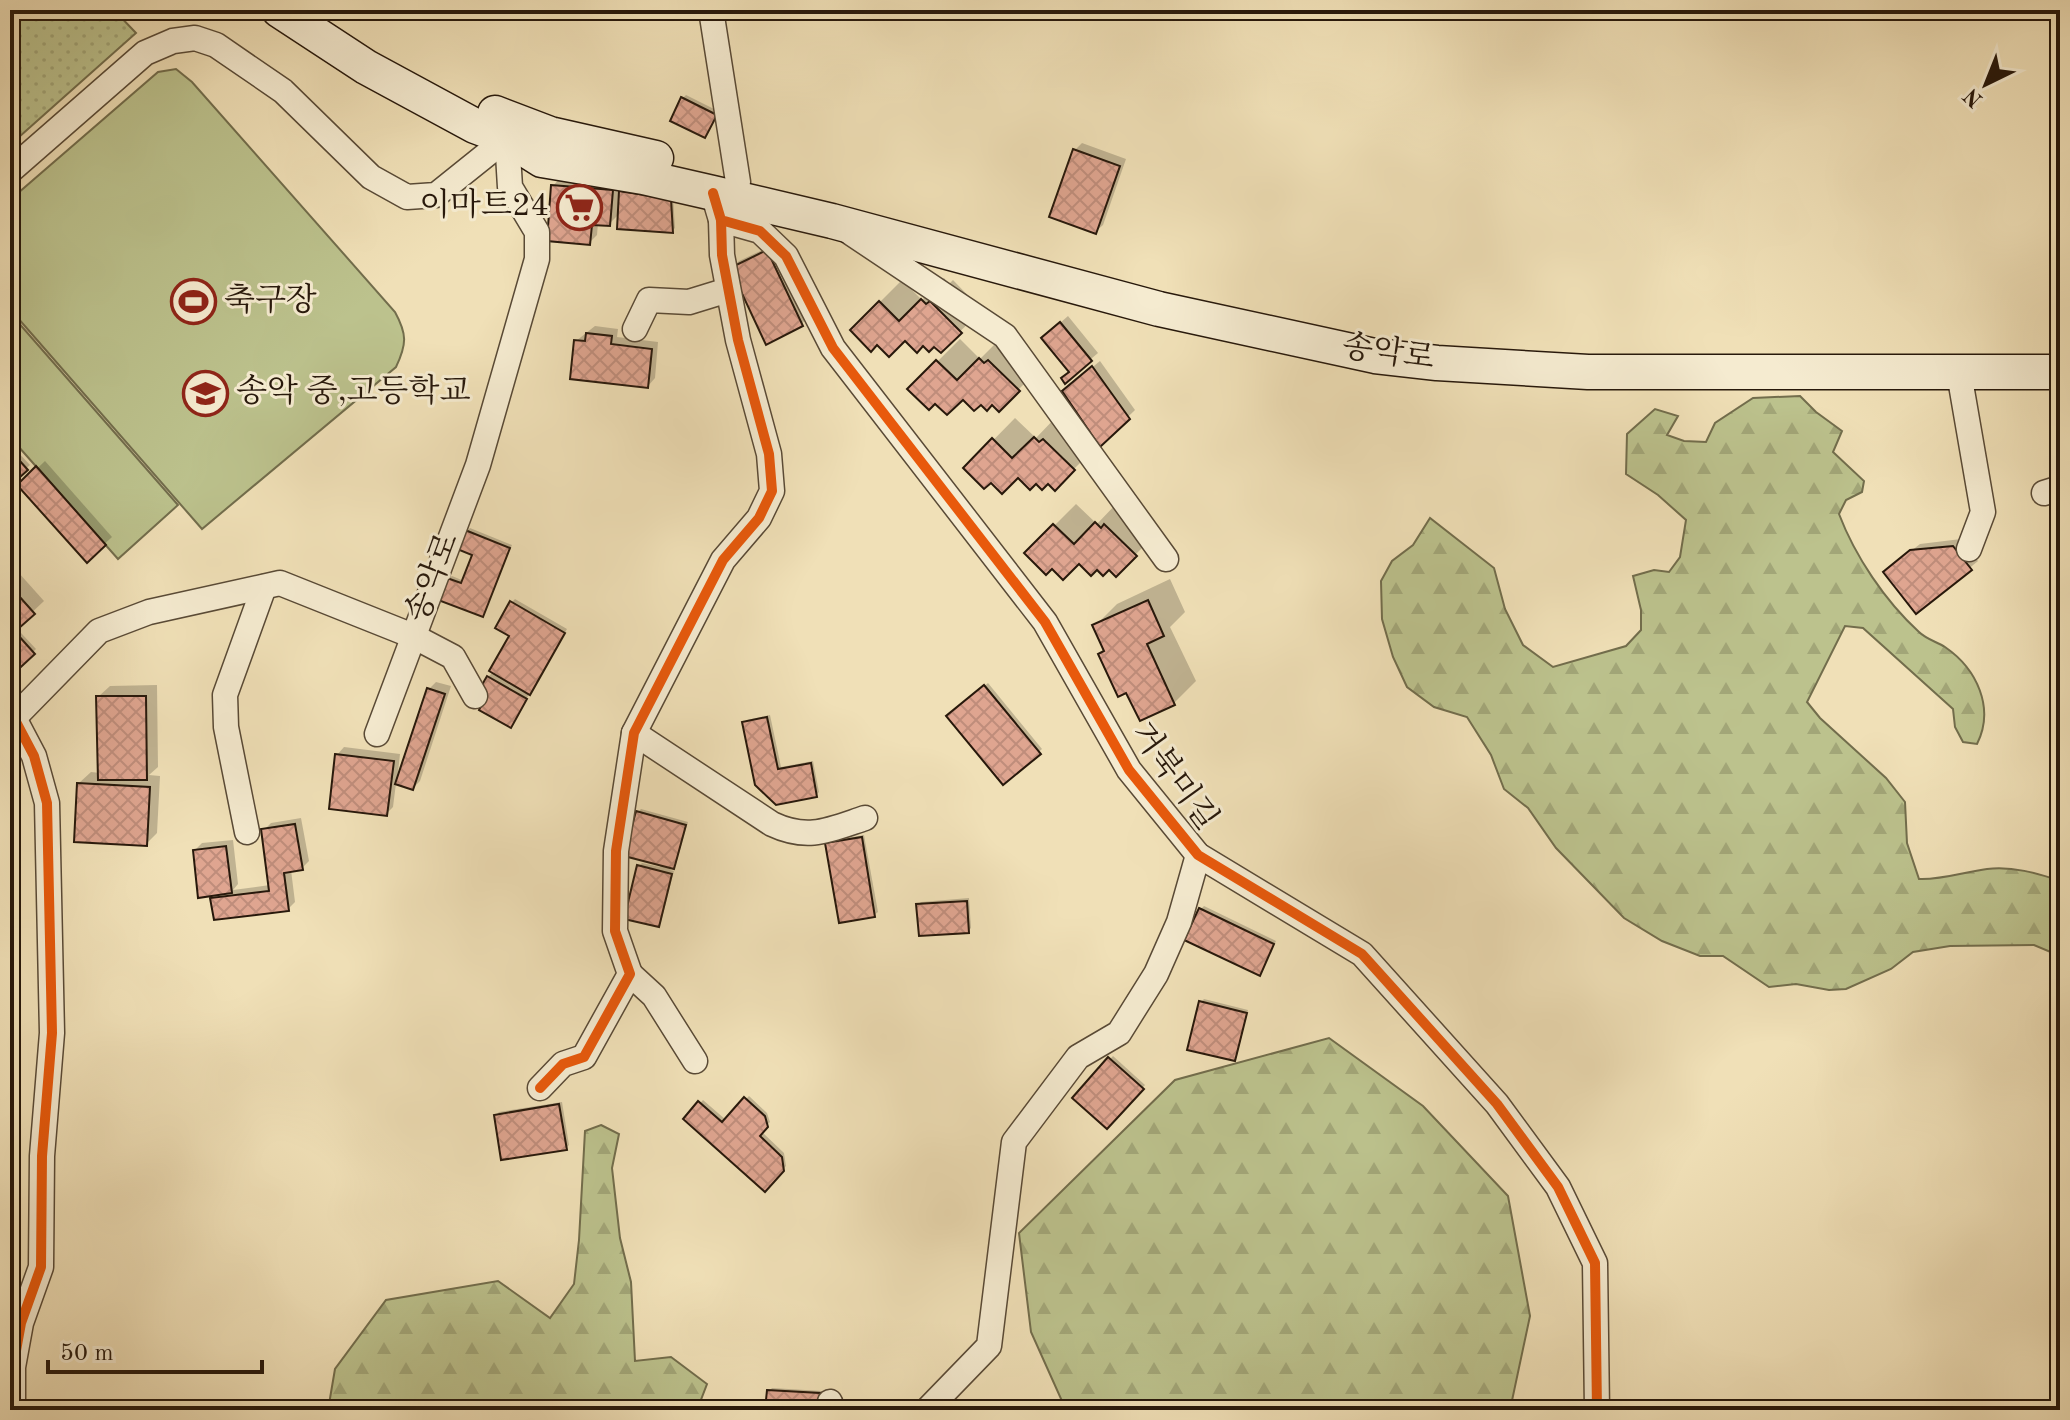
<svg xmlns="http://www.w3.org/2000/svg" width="2070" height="1420" font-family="'Old Standard TT','Noto Serif KR',serif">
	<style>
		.grass { fill: url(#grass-dots); stroke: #726d4c; stroke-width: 2 }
		.forest { fill: url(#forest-firs); stroke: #726d4c; stroke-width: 2 }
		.garden { fill: #bcc28d; stroke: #726d4c; stroke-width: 2 }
		.shadow { fill: #0003 }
		.building { fill: url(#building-cross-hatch); stroke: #27180b; stroke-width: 2 }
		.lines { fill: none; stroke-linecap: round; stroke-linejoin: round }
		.minor-casing { stroke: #594a36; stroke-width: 27 }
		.secondary-casing { stroke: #27180b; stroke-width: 37 }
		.minor { stroke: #f5ebd0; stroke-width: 24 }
		.secondary { stroke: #f5ebd0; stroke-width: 34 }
		.cycleway-casing { stroke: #f5ebd0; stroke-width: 15 }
		.cycleway { stroke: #e8590c; stroke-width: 10 }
		.labels { text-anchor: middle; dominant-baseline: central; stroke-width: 6; stroke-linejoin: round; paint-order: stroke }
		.poi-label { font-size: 32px; fill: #27180b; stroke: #f5ebd0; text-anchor: start }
		.street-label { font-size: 32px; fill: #27180b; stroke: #f5ebd0 }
	</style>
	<defs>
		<pattern id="grass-dots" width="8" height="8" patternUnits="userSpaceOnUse" patternTransform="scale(2)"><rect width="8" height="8" fill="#bcc28d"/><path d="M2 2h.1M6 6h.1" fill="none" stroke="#a2a678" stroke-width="1.8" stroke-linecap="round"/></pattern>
		<pattern id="forest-firs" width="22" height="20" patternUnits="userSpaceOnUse" patternTransform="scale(2)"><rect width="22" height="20" fill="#bcc28d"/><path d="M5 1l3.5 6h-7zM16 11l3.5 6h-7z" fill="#a2a678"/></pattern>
		<pattern id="building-cross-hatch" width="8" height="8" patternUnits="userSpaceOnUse" patternTransform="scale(2)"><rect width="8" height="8" fill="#dfa590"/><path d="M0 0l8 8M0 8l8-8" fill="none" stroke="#bf8d7b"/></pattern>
	</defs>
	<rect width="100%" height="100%" fill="#f0e0b7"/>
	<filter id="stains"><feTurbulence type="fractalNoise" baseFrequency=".0025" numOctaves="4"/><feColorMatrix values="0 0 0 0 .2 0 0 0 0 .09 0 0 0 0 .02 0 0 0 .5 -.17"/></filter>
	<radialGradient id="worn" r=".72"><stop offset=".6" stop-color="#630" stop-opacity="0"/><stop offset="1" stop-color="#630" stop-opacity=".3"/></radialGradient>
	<polygon class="grass" points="10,10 114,10 136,33 10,145"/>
	<g class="forest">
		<path d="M1800,396L1816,412L1842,431L1833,452L1864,481L1862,492L1846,500L1839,514C1855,556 1885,601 1919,632C1926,639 1937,642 1945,647C1977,669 1995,708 1977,744L1963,742L1955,727L1953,709L1863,628L1845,626L1807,702L1820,718L1886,778L1905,802L1907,843L1919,879C1942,880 1964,872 1987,869C2012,866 2037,873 2060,881V956L2034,945L1950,946L1913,952L1891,969L1846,989L1829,990L1796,984L1769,987L1723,956H1700L1662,941L1624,918L1556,848L1528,808L1504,789L1491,755L1467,717L1434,707L1407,687L1393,657L1382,619L1381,581L1392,561L1413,545L1430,518L1494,568L1505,609L1523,645L1553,667L1626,646L1641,630V610L1633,576L1654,570L1669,572L1680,557L1686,520L1658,495L1626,474L1627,434L1655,409L1678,416L1667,435L1684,441L1706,442L1715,423L1753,398Z"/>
		<polygon points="1329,1038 1423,1106 1508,1196 1530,1316 1510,1410 1066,1410 1031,1332 1019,1233 1175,1080"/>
		<polygon points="601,1125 619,1134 612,1168 620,1238 631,1282 635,1361 671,1357 707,1384 697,1410 328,1410 335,1369 386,1300 498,1281 550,1318 574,1284 579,1240 585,1131"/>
	</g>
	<g class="garden">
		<path d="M176,69L192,82L395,312C407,334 407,344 396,367L202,529L10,309V200L158,72Z"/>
		<polygon points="10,313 178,505 118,559 10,437"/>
	</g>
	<g class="shadow">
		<polygon points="686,95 718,111 704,136 683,98"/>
		<polygon points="1082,143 1126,159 1103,225 1095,232 1075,150"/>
		<polygon points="560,178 619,183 618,194 624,189 673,197 675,228 672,231 619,214 609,224 598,223 597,235 589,243 553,186"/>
		<polygon points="775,244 809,317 801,324 732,268 739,261"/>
		<polygon points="944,278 949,284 953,280 982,310 941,350 934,344 906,339 877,342 852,330 902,280 922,300"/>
		<polygon points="1068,316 1098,353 1065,381 1071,371 1051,331"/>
		<polygon points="595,326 618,329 617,337 658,342 655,378 648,386 576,341"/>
		<polygon points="1002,337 1040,368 999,409 992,403 981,403 963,398 935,401 910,389 960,339 980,359"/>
		<polygon points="1100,361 1135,410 1100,444 1072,384"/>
		<polygon points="1057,416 1096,447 1055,488 1048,481 1018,476 991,480 966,468 1015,418 1036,438"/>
		<polygon points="10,421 19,432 10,440"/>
		<polygon points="14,448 30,465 10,483 10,452"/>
		<polygon points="45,461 112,537 87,560 20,485"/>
		<polygon points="1118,502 1157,533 1116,574 1109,567 1079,561 1052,566 1027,553 1076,504 1097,524"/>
		<polygon points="470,528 512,545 482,615 448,579 452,576 464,581 475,554 467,531"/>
		<polygon points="1961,539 1978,561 1916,612 1892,566 1920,544"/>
		<polygon points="10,563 44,601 10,633"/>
		<polygon points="1170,579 1185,612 1170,627 1196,681 1174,703 1127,690 1100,654 1106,649 1095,626 1117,604"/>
		<polygon points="515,599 567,629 513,722 490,694 488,677 493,672 511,635 512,602"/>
		<polygon points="21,633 36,649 10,675 10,643"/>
		<polygon points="436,682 451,686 420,781 413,788 396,783 393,807 386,814 337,755 344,747 400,754 397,781 429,689"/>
		<polygon points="988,683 1042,749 1003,782 949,716"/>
		<polygon points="157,685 158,767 149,775 160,776 157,833 146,844 79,783 91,772 100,773 98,697 110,686"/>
		<polygon points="770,715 781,767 813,761 819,792 816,795 777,803 744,723 747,720"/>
		<polygon points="641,809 688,822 676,864 670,870 674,871 661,922 658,925 639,866 642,863 660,867 661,864 638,812"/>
		<polygon points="301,818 309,861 302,868 291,870 295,902 288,909 212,899 218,893 195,850 202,843 233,840 238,884 233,890 270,885 264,830 271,823"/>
		<polygon points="864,835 878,912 874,915 827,844 830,841"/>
		<polygon points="969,898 971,928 968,931 918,905 921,902"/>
		<polygon points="1204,906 1276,941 1262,971 1201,909"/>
		<polygon points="1204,999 1248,1010 1237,1056 1234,1059 1201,1002"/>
		<polygon points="1113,1056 1145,1085 1107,1127 1075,1098"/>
		<polygon points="749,1096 767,1113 770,1122 761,1131 784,1153 786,1166 765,1189 686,1119 703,1100 726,1120"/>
		<polygon points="562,1102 569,1145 566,1148 496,1115 499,1112"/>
		<polygon points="10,1282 16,1311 10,1315"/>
		<polygon points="772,1388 822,1391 821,1410 767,1410 769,1391"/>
	</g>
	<g class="building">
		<polygon points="681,97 717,115 705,138 670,121"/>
		<polygon points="1073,149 1120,166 1096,234 1049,217"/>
		<polygon points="551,185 613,190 610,226 592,225 590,245 547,241"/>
		<polygon points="619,191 671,199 673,233 617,229"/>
		<polygon points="767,250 803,326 766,345 730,268"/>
		<polygon points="921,299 926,304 930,301 962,333 941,353 934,347 929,352 923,346 917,353 905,341 889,357 877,345 871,352 850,330 879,301 899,321"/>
		<polygon points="1060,322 1092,361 1065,384 1061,378 1069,372 1041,338"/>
		<polygon points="586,333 612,336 611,344 652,349 648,388 570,379 574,340 585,341"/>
		<polygon points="979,358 984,363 988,360 1020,391 999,412 992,405 987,411 981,405 974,411 963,400 947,415 935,404 929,410 907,389 936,360 957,380"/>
		<polygon points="1092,366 1130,419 1100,447 1062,391"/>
		<polygon points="1034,437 1039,442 1043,439 1075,470 1055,491 1048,484 1042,490 1036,484 1030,490 1018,478 1002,494 991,483 984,489 963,468 992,438 1012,458"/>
		<polygon points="10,450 28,470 10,486"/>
		<polygon points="36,466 106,545 87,563 17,485"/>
		<polygon points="1095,522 1101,528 1104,524 1137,556 1116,577 1109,570 1103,576 1097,570 1091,576 1079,564 1063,580 1052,569 1046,575 1024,553 1053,524 1074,544"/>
		<polygon points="465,530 510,548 483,617 438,600 447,578 461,583 472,555 457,549"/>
		<polygon points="1953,546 1972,570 1916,614 1883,572 1910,550"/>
		<polygon points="10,586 35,614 10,636"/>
		<polygon points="1148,600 1164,636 1147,644 1175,705 1140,721 1126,693 1118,697 1098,654 1104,651 1092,625"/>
		<polygon points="510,601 565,633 530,695 489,671 509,636 495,628"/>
		<polygon points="17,634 35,654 10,677 10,641"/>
		<polygon points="487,676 527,699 511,728 479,710 487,694 479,690"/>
		<polygon points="984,685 1041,754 1003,785 946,716"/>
		<polygon points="427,688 445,694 413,790 395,784"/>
		<polygon points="96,696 146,696 147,780 98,780"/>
		<polygon points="767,717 778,769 811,763 817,797 776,805 755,785 742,722"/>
		<polygon points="335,754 394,761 387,816 329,809"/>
		<polygon points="77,783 150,787 147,846 74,842"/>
		<polygon points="636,811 686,825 674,869 624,856"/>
		<polygon points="295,824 303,870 284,873 289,911 214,920 210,898 269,891 261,829"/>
		<polygon points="862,837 875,917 839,923 825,843"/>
		<polygon points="226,846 232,893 198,898 193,850"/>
		<polygon points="637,865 672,874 659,927 624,919"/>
		<polygon points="967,901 969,933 919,936 916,904"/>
		<polygon points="1199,908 1274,944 1260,976 1184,940"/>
		<polygon points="1199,1001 1247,1013 1235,1061 1187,1050"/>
		<polygon points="1108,1057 1144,1089 1107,1129 1072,1098"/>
		<polygon points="744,1097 765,1116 768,1127 760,1136 782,1157 784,1171 765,1192 683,1119 698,1101 722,1122"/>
		<polygon points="559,1104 567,1150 501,1160 494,1115"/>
		<polygon points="767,1390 820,1393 819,1410 765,1410"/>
	</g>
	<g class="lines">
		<defs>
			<g id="minor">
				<polyline points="711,10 738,182"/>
				<polyline points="10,171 145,53 173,41 195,38 216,45 283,91 371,177 407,197 436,195 507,138"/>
				<polyline points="713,193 721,220 760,231 786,256 833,348 1045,622 1129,770 1198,855 1362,954 1497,1104 1558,1187 1595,1263 1597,1410"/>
				<polyline points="851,233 1005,336 1166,559"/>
				<polyline points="635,329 649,300 689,302 728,290"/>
				<polyline points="1959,373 1983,512 1969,549"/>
				<polyline points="2044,493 2060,488"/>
				<polyline points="10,722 99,631 149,612 280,583 413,636 453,657 475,696"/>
				<path d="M634,733L772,824C808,841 829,830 865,818"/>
				<polyline points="377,734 478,465 537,259 537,232 510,187 507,138"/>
				<polyline points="247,832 226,727 225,695 264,587"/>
				<polyline points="630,974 654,996 695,1061"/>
				<polyline points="540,1088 563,1064 584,1057 630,974 615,931 616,851 634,733 723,560 759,518 772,491 769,454 738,340 722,255 721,220"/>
				<polyline points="13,1410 13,1367 21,1323 41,1267 42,1156 52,1033 47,803 34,756 14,718"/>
				<polyline points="829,1410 830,1402"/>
				<polyline points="927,1410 989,1346 1014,1142 1078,1057 1119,1033 1156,974 1179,922 1198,855"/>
			</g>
			<g id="secondary">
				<polyline points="279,10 366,67 475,126 507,138 542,160 643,177 713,193 832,221 1159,309 1375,356 1437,363 1588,372 2060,372"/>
				<polyline points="495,113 550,134 656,158"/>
			</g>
		</defs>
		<use href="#minor" class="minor-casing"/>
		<use href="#secondary" class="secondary-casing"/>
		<use href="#minor" class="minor"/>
		<use href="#secondary" class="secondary"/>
		<defs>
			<g id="cycleway">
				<polyline points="713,193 721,220 760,231 786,256 833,348 1045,622 1129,770 1198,855 1362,954 1497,1104 1558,1187 1595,1263 1597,1410"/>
				<polyline points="540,1088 563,1064 584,1057 630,974 615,931 616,851 634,733 723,560 759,518 772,491 769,454 738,340 722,255 721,220"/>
				<polyline points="13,1410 13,1367 21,1323 41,1267 42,1156 52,1033 47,803 34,756 14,718"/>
			</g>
		</defs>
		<use href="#cycleway" class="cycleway-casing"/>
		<use href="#cycleway" class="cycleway"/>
	</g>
	<defs>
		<symbol id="supermarket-ring" viewBox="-11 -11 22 22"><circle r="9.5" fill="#f5ebd0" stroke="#8f2418" stroke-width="1.5"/><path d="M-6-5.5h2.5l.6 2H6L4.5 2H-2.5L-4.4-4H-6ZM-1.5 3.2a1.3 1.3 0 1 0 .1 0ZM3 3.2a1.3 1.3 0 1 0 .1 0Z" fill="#8f2418"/></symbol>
		<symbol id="stadium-ring" viewBox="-11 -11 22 22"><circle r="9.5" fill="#f5ebd0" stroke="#8f2418" stroke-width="1.5"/><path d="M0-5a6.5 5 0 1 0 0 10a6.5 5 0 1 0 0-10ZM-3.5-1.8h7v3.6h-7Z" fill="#8f2418"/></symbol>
		<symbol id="school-ring" viewBox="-11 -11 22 22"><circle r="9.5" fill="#f5ebd0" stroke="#8f2418" stroke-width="1.5"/><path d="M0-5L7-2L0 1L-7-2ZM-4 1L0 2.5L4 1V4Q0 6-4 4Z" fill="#8f2418"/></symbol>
	</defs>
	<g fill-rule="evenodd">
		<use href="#supermarket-ring" x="554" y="182" width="51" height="51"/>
		<use href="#stadium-ring" x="168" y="276" width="51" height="51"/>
		<use href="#school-ring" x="180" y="368" width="51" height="51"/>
	</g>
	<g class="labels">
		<g class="poi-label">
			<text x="549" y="207" text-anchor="end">이마트24</text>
			<text x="224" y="302">축구장</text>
			<text x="236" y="393">송악 중,고등학교</text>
		</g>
		<g class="street-label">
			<text transform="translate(1388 354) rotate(8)">송악로</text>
			<text transform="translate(434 578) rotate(-69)">송악로</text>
			<text transform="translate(1173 777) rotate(54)">거북미길</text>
		</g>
	</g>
	<rect width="2070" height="1420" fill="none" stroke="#f0e0b7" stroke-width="40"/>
	<rect x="12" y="12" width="2046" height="1396" fill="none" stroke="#27180b" stroke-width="4"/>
	<rect x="20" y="20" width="2030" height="1380" fill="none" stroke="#27180b" stroke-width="2"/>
	<g transform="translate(1986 84) rotate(223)" stroke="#f5ebd0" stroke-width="6" paint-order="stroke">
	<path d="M0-6L14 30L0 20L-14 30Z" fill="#27180b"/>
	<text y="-12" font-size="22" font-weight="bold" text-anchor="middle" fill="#27180b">N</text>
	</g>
	<path d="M48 1360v12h214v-12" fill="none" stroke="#27180b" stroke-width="4"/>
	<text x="60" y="1360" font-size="24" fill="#27180b" stroke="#f5ebd0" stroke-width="6" paint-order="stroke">50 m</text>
	<rect width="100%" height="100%" filter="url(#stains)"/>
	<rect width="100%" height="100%" fill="url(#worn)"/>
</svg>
